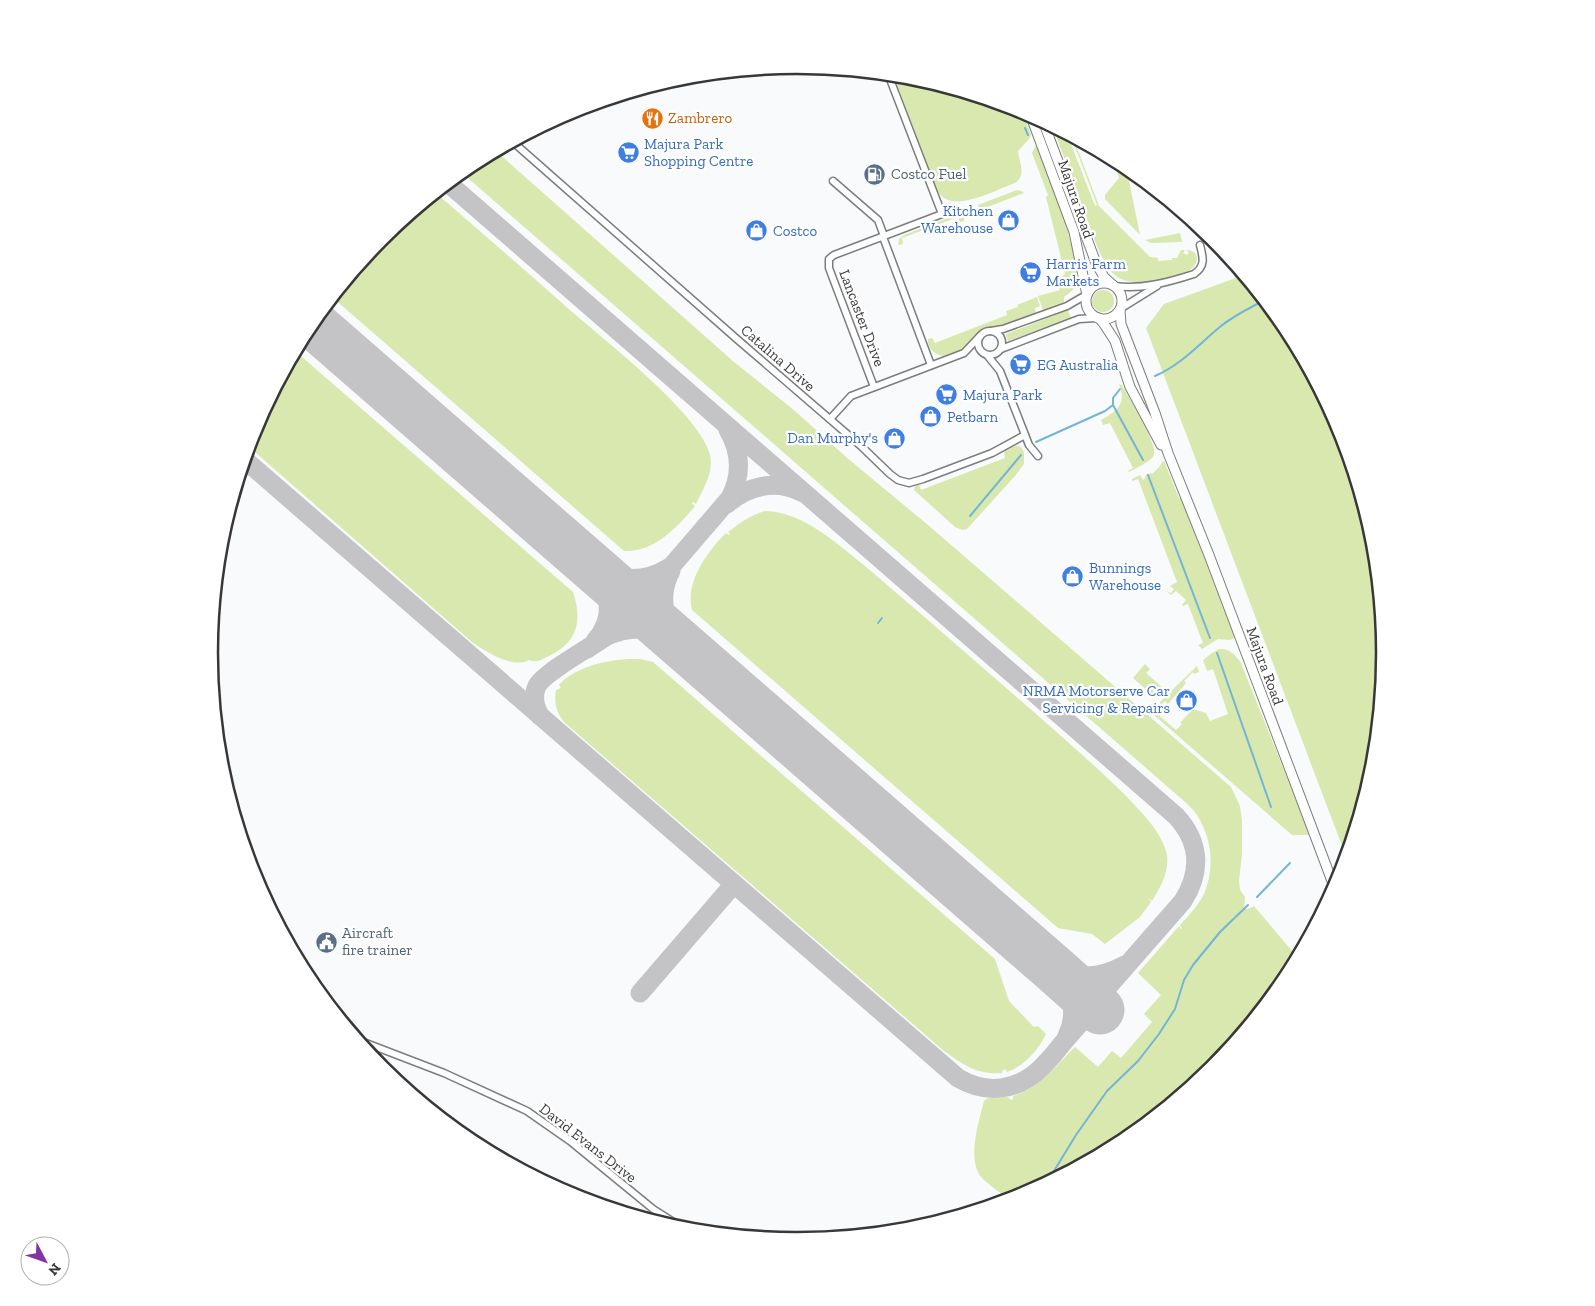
<svg xmlns="http://www.w3.org/2000/svg" width="1595" height="1306" font-family="'Zilla Slab',serif">
	<style>
		.green { fill: #d8e8ae }
		.lines { fill: none; stroke-linecap: round; stroke-linejoin: round }
		.stream { stroke: #73b5d6; stroke-width: 2 }
		.taxiway { stroke: #c4c4c6; stroke-width: 19 }
		.runway { stroke: #c4c4c6; stroke-width: 49 }
		.street-casing { stroke: #7b7d7e; stroke-width: 9 }
		.secondary-casing { stroke: #7b7d7e; stroke-width: 11 }
		.street { stroke: #fff; stroke-width: 6 }
		.secondary { stroke: #fff; stroke-width: 9 }
		.labels { text-anchor: middle; dominant-baseline: central; stroke-width: 4.5; stroke-linejoin: round; paint-order: stroke }
		.food-label { font-size: 15px; fill: #c56008; stroke: #fff; text-anchor: start }
		.shop-label { font-size: 15px; fill: #366cbe; stroke: #fff; text-anchor: start }
		.service-label { font-size: 15px; fill: #4e5e75; stroke: #fff; text-anchor: start }
		.street-label { font-size: 15px; fill: #383839; stroke: #fff }
		.rim { fill: none; stroke: #383839; stroke-width: 2.5 }
	</style>
	<rect width="100%" height="100%" fill="#f9fafb"/>
	<g class="green">
		<path d="M893,74L913,76L1022,110L1031,135L1029,139L1018,151C1019,162 1027,175 1015,183C995,190 950,216 937,190Z"/>
		<path d="M1052,125L1067,134L1095,206L1097,205L1071,136L1073,137L1099,206L1150,257L1158,258V261L1172,260V258H1177L1181,250H1185L1183,253L1187,255L1189,252L1186,250C1202,250 1199,267 1186,272C1169,278 1151,282 1133,285V282C1113,280 1107,267 1099,251Z"/>
		<path d="M1036,145C1046,172 1085,262 1075,286C1073,291 1068,294 1064,297V302L1043,310L1038,296L1060,290L1058,285V280L1065,274L1046,197L1048,195L1032,153Z"/>
		<path d="M496,151L734,362L795,411L846,457L928,525L1231,787L1240,806L1242,821V854L1239,881L1240,890L1245,897L1244,909H1248L1254,906L1298,958L1286,980L1213,1069L1124,1142L1022,1196L1010,1200C1001,1193 990,1186 982,1178C966,1160 979,1121 984,1101L988,1098L1008,1097L1011,1100L1013,1099V1096C1040,1087 1055,1067 1075,1047L1098,1067L1112,1051L1121,1058L1152,1022L1144,1014L1161,995L1138,973L1179,926L1181,929L1182,928L1180,925C1189,915 1198,906 1204,894C1215,869 1212,838 1197,815C1194,810 1188,805 1184,801L461,172L471,164Z"/>
		<polygon points="1112,157 1126,166 1140,235 1105,199 1105,195 1119,178"/>
		<polygon points="1017,190 1022,191 1024,193 980,210 978,205"/>
		<path d="M436,193C481,232 526,271 571,311C603,339 701,415 710,455C714,473 703,489 696,504L693,502L692,503L695,506C678,527 653,553 624,551L332,297L382,237Z"/>
		<polygon points="958,214 964,216 964,221 960,222 958,217 902,238 903,244 898,245 899,239 904,235"/>
		<polygon points="1180,233 1182,242 1151,243 1145,240"/>
		<polygon points="1244,275 1287,327 1341,428 1374,539 1385,653 1374,768 1347,859 1146,328 1164,304"/>
		<circle cx="1103" cy="301" r="11"/>
		<path d="M1037,297L1040,306L1035,308L1036,313L999,327H989L983,329L976,335L973,342L964,349L943,356C934,354 927,348 928,339L932,338L935,343L1007,315L1006,311L1018,307L1017,305Z"/>
		<polygon points="1068,310 1071,318 1008,341 1006,334"/>
		<path d="M295,351L573,592C583,622 577,643 547,657C541,660 535,663 529,660C513,669 486,652 472,642L249,447L254,428Z"/>
		<path d="M1119,384L1122,385C1128,397 1158,444 1154,455C1152,461 1134,469 1129,472L1128,471L1133,468L1110,423L1103,425L1101,420C1117,411 1127,404 1119,384Z"/>
		<polygon points="1017,446 1021,447 1024,452 1024,464 1015,476 967,529 962,530 955,527 914,490 915,486 919,485 921,490 1005,458 1004,452 1013,447"/>
		<polygon points="1163,461 1164,461 1179,498 1182,497 1235,638 1230,640 1218,639 1202,649 1198,645 1203,643 1188,604 1183,606 1182,605 1186,600 1176,591 1171,595 1166,591 1171,593 1174,589 1170,586 1177,582 1138,479 1132,481 1132,479 1140,475 1143,480 1145,478 1146,475 1150,473 1152,474 1159,467"/>
		<path d="M765,511C804,512 837,544 865,566C925,617 984,669 1043,720C1071,745 1100,770 1127,797C1141,812 1158,828 1165,848C1172,867 1162,885 1152,901L1150,899H1149L1151,902L1140,917L1105,944L1092,934L1058,928L692,610C685,582 707,552 726,533L729,535L730,534L728,532C740,523 751,515 765,511Z"/>
		<path d="M1219,649C1229,648 1235,654 1241,663L1310,835H1292L1147,709L1149,707L1176,730L1182,724L1180,723L1193,709L1206,713L1210,721L1228,714L1213,669L1207,671L1203,660L1212,653Z"/>
		<path d="M627,659H640L653,662L995,959L1009,1001L1032,1025L1034,1027L1038,1026L1046,1034C1037,1051 1026,1065 1007,1072L1005,1069L1002,1071V1073C977,1075 964,1065 944,1051L565,723C556,712 554,703 556,690L561,688L559,685C575,667 604,661 627,659Z"/>
		<polygon points="1145,664 1150,669 1146,673 1163,688 1167,684 1157,693 1150,693 1133,678"/>
		<polygon points="1197,666 1199,672 1194,674 1193,672 1184,681 1186,683 1168,704 1165,701 1160,706 1160,702"/>
	</g>
	<g class="lines">
		<g class="stream">
			<polyline points="1025,128 1028,135"/>
			<path d="M1155,376C1181,365 1199,344 1221,326C1235,315 1249,308 1265,300"/>
			<polyline points="1314,379 1357,498 1363,503"/>
			<polyline points="1113,405 1143,460"/>
			<polyline points="1036,442 1105,411 1113,405 1113,398 1120,389"/>
			<polyline points="1148,475 1210,638"/>
			<polyline points="970,516 1021,455"/>
			<polyline points="878,623 882,618"/>
			<polyline points="1217,653 1271,807"/>
			<polyline points="1257,897 1290,863"/>
			<polyline points="1046,1184 1076,1135 1107,1091 1138,1061 1159,1034 1175,1009 1184,980 1193,965 1220,932 1248,905"/>
		</g>
		<g class="taxiway">
			<path d="M448,183L1176,816C1200,842 1202,871 1183,901L1093,1004"/>
			<path d="M245,460L958,1078C987,1095 1018,1091 1042,1067C1049,1060 1056,1052 1062,1044C1073,1031 1084,1019 1095,1006"/>
			<path d="M727,504C748,486 775,479 801,492"/>
			<path d="M582,558C606,580 639,586 668,568"/>
			<path d="M592,567C609,591 617,616 595,641"/>
			<path d="M671,571C667,578 665,585 664,593C660,634 698,660 725,683"/>
			<path d="M587,649L605,637L627,618L730,498C742,475 741,452 728,430"/>
			<path d="M540,716C535,706 532,697 537,686C544,673 590,647 605,637C640,621 663,630 692,654"/>
			<path d="M1038,955C1069,977 1089,984 1125,965"/>
			<path d="M1054,969C1071,989 1079,1012 1067,1036"/>
			<polyline points="640,993 734,884"/>
		</g>
		<polyline class="runway" points="312,323 1054,969 1100,1010"/>
		<defs>
			<g id="street">
				<polyline points="513,142 738,340 861,446 890,474 898,480 909,483 923,479 992,453 1025,435"/>
				<polyline points="833,181 878,220 884,236"/>
				<polyline points="883,237 931,365"/>
				<path d="M1115,286C1141,290 1169,282 1194,274C1206,266 1203,257 1200,245"/>
				<polyline points="1120,309 1157,286"/>
				<circle cx="990" cy="343" r="12"/>
				<polyline points="991,331 1003,329 1067,306 1086,295"/>
				<polyline points="1001,349 1079,319 1096,318"/>
				<polyline points="987,355 1000,371 1029,445 1038,456"/>
				<polyline points="874,387 829,268 829,259 834,255 942,214 888,74"/>
				<polyline points="830,419 851,396 964,353 980,336"/>
				<polyline points="358,1040 444,1073 527,1111 570,1141 653,1209 686,1230"/>
			</g>
			<g id="secondary">
				<polyline points="1030,114 1074,232 1087,295"/>
				<polyline points="1043,121 1096,263 1104,277 1113,285"/>
				<circle cx="1104" cy="301" r="18"/>
				<polyline points="1120,310 1121,324 1155,413 1168,453 1209,555 1335,889"/>
				<polyline points="1099,318 1104,324 1115,341 1130,387 1161,445"/>
			</g>
		</defs>
		<use href="#street" class="street-casing"/>
		<use href="#secondary" class="secondary-casing"/>
		<use href="#street" class="street"/>
		<use href="#secondary" class="secondary"/>
	</g>
	<defs>
		<symbol id="restaurant-disc" viewBox="-11 -11 22 22"><circle r="9.5" fill="#e8710a" stroke="#fff"/><path d="M-5-6h1v4h1v-4h1v4h1v-4h1v5L-1.5 .5V6h-2V.5L-5-1ZM5-6V6H3V1.5H1.5Q1.5-4 5-6Z" fill="#fff"/></symbol>
		<symbol id="supermarket-disc" viewBox="-11 -11 22 22"><circle r="9.5" fill="#3f7fe0" stroke="#fff"/><path d="M-6-5.5h2.5l.6 2H6L4.5 2H-2.5L-4.4-4H-6ZM-1.5 3.2a1.3 1.3 0 1 0 .1 0ZM3 3.2a1.3 1.3 0 1 0 .1 0Z" fill="#fff"/></symbol>
		<symbol id="fuel-disc" viewBox="-11 -11 22 22"><circle r="9.5" fill="#5c6f8a" stroke="#fff"/><path d="M-5.5-6h7V0h2V4h1.3V-2.5L3-4.5l.8-.8L6-3V5H2.5V1h-1V6h-7ZM-4.2-4.7v3.2H.2V-4.7Z" fill="#fff"/></symbol>
		<symbol id="shop-disc" viewBox="-11 -11 22 22"><circle r="9.5" fill="#3f7fe0" stroke="#fff"/><path d="M-5-2.5h2.3a2.7 3.5 0 0 1 5.4 0H5L5.5 6h-11ZM-1.5-2.5h3a1.5 2.3 0 0 0-3 0Z" fill="#fff"/></symbol>
		<symbol id="civic-disc" viewBox="-11 -11 22 22"><circle r="9.5" fill="#5c6f8a" stroke="#fff"/><path d="M-.6-6.5H3V-4.5H.6V-3L4-1V1h2V6H-6V1h2V-1L-.6-3ZM-1.2 2.5V6h2.4V2.5Z" fill="#fff"/></symbol>
	</defs>
	<g fill-rule="evenodd">
		<use href="#restaurant-disc" x="640" y="106" width="25" height="25"/>
		<use href="#supermarket-disc" x="616" y="140" width="25" height="25"/>
		<use href="#fuel-disc" x="862" y="162" width="25" height="25"/>
		<use href="#shop-disc" x="996" y="208" width="25" height="25"/>
		<use href="#shop-disc" x="744" y="218" width="25" height="25"/>
		<use href="#supermarket-disc" x="1018" y="260" width="25" height="25"/>
		<use href="#supermarket-disc" x="1008" y="352" width="25" height="25"/>
		<use href="#supermarket-disc" x="934" y="382" width="25" height="25"/>
		<use href="#shop-disc" x="918" y="404" width="25" height="25"/>
		<use href="#shop-disc" x="882" y="426" width="25" height="25"/>
		<use href="#shop-disc" x="1060" y="564" width="25" height="25"/>
		<use href="#shop-disc" x="1174" y="688" width="25" height="25"/>
		<use href="#civic-disc" x="314" y="930" width="25" height="25"/>
	</g>
	<g class="labels">
		<g class="food-label">
			<text x="668" y="118">Zambrero</text>
		</g>
		<g class="shop-label">
			<text x="644" y="144">Majura Park<tspan x="644" dy="17">Shopping Centre</tspan></text>
			<text x="993" y="211" text-anchor="end">Kitchen<tspan x="993" dy="17">Warehouse</tspan></text>
			<text x="773" y="231">Costco</text>
			<text x="1046" y="264">Harris Farm<tspan x="1046" dy="17">Markets</tspan></text>
			<text x="1037" y="365">EG Australia</text>
			<text x="963" y="395">Majura Park</text>
			<text x="947" y="417">Petbarn</text>
			<text x="878" y="438" text-anchor="end">Dan Murphy's</text>
			<text x="1089" y="568">Bunnings<tspan x="1089" dy="17">Warehouse</tspan></text>
			<text x="1170" y="691" text-anchor="end">NRMA Motorserve Car<tspan x="1170" dy="17">Servicing &amp; Repairs</tspan></text>
		</g>
		<g class="service-label">
			<text x="891" y="174">Costco Fuel</text>
			<text x="342" y="933">Aircraft<tspan x="342" dy="17">fire trainer</tspan></text>
		</g>
		<g class="street-label">
			<text transform="translate(1076 199) rotate(71)">Majura Road</text>
			<text transform="translate(862 318) rotate(69)">Lancaster Drive</text>
			<text transform="translate(778 358) rotate(41)">Catalina Drive</text>
			<text transform="translate(1265 666) rotate(70)">Majura Road</text>
			<text transform="translate(588 1143) rotate(38)">David Evans Drive</text>
		</g>
	</g>
	<path d="M0 0H1595V1306H0ZM218 653a579 579 0 1 1 1158 0a579 579 0 1 1-1158 0Z" fill="#fff" fill-rule="evenodd"/>
	<path class="rim" d="M218 653a579 579 0 1 1 1158 0a579 579 0 1 1-1158 0Z"/>
	<g transform="translate(45 1261) rotate(131)"><circle r="24" fill="#ffffff" stroke="#afafb0"/>
	<path d="M0-4L9 19L0 12L-9 19Z" fill="#8334a4"/>
	<text y="-8" font-size="14" font-weight="bold" text-anchor="middle" fill="#383839">N</text>
	</g>
</svg>
